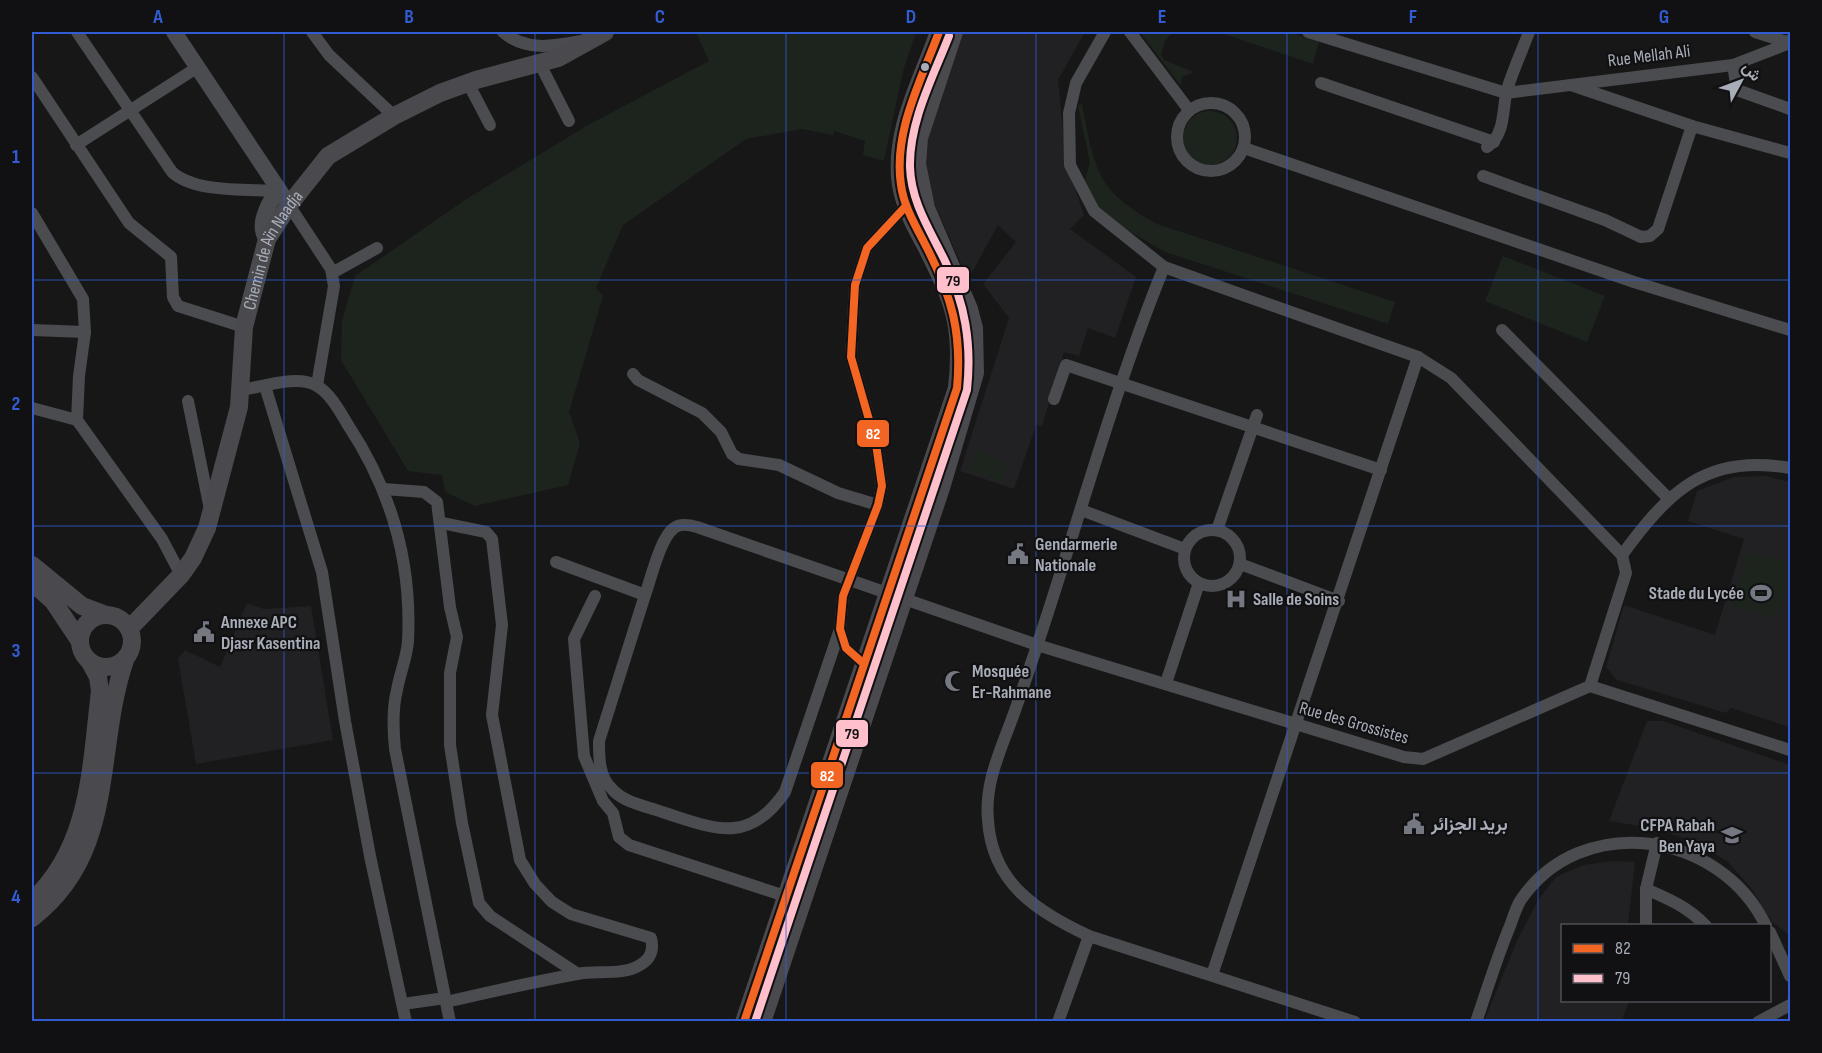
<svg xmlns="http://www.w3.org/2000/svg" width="1822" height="1053" font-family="'Sofia Sans Condensed',Vazirmatn,sans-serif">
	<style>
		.built { fill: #212123 }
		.green { fill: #1d241e }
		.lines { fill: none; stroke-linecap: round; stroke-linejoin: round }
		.minor { stroke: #4b4c50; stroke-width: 12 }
		.tertiary { stroke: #4b4c50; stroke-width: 16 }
		.secondary { stroke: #4a4a4e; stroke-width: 18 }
		.bus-1-casing { stroke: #111113; stroke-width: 12 }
		.bus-2-casing { stroke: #111113; stroke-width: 12 }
		.bus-1 { stroke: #f26522; stroke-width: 8 }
		.bus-2 { stroke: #ffc0cb; stroke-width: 8 }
		.grid { fill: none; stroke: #325cd3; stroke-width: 1.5; stroke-opacity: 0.55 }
		.bus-dot { fill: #a8adb8; stroke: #111113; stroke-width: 2 }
		.labels { text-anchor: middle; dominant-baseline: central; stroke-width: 4.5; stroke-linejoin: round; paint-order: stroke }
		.street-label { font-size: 18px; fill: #a8adb8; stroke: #111113 }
		.poi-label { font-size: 18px; font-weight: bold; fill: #a8adb8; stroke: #111113; text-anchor: start }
		.line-badge { stroke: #111113; stroke-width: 2 }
		.badge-label { font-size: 16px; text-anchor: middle; font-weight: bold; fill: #fff }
		.pale-badge-label { font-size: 16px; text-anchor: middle; font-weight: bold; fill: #111 }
		.neatline { fill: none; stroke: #325cd3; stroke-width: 2 }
		.grid-label { font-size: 20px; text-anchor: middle; font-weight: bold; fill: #325cd3 }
	</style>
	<rect width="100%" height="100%" fill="#171717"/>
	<g class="built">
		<polygon points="960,32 1085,32 1058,80 1066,161 1084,215 1070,229 1136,277 1115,338 1088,328 1079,356 1064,352 1042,426 1036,425 1014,489 960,471 1009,318 983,284 1016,242 998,225 968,280 924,180 923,155"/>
		<polygon points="1765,476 1790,482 1790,727 1731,708 1726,713 1617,680 1606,667 1624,605 1715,635 1744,539 1688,521 1697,491 1734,477"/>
		<polygon points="247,603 264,609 311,606 333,740 196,764 178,659 185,650 220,667"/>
		<polygon points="1647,721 1663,721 1790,765 1790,936 1771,921 1752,889 1728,862 1696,842 1652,828 1609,821"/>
		<polygon points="1613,861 1635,862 1628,925 1562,926 1562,1000 1629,1001 1622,1021 1484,1021 1517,941 1538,900 1556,877 1583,865"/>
	</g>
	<g class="green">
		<polygon points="696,32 916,32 903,71 884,161 863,155 865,141 834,131 833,135 802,129 746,139 623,225 596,288 603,296 569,412 580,443 568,485 475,506 445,492 442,475 408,471 341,360 342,321 355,276 468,198 588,125 709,61"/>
		<polygon points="1140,32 1173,32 1165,41 1161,54 1164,60 1194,72 1182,77 1180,85"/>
		<polygon points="1218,32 1289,32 1319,42 1313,64"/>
		<path d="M1082,104C1095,169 1095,190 1157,224L1395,302L1388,324L1165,252L1117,224L1097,206L1084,182L1090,163L1078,106Z"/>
		<circle cx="1210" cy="138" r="27"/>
		<polygon points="1503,256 1605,296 1587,342 1485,301"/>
		<polygon points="977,451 1008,463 1002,481 970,469"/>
		<polygon points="1749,552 1790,563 1790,579 1776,618 1732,606"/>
	</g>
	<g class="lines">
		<g class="minor">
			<path d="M77,32L172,172C195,193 246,189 277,191"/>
			<polyline points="312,32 329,55 394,116"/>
			<path d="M503,32C526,52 554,46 581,41"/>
			<polyline points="1105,32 1076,83 1069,113 1070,165 1094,211 1164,267 1418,357 1451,378 1622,555 1626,573 1590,686"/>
			<polyline points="1130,32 1189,110"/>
			<polyline points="1308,32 1506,93 1733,65 1790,43 1790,40"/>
			<polyline points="1755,32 1790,43"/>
			<polyline points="539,62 569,121"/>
			<polyline points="1733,65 1737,90 1790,109"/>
			<polyline points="32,77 129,223 171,257 173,297 178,306 244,327"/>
			<polyline points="468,83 490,125"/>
			<polyline points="1321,83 1494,142"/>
			<polyline points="1571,85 1692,126 1790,153"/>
			<circle cx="1211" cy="137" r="34"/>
			<polyline points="76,145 198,67"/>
			<path d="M1487,147C1506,134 1502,109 1507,90C1513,70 1522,51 1529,32"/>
			<polyline points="1244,148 1634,282 1790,330"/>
			<polyline points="1483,176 1605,220 1641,237 1650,236 1658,229 1692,126"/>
			<polyline points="289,205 331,269 334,286 317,385"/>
			<polyline points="32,213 83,299 85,332 79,376 77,420 162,539 181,575"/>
			<path d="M1164,267C1114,390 1079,520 1037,646C1027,675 1018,704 1007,732C996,761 985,788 988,820C992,884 1037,911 1089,936L1355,1022"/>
			<polyline points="332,273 377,248"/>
			<polyline points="32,330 85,332"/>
			<polyline points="1502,330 1668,498"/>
			<polyline points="633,374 638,380 702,413 721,432 732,454 739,459 779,465 838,493 878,505"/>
			<polyline points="265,386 322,572 345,721 370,856 406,1022"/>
			<path d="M241,390C262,387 298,374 317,386C331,394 340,412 348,425C391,490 412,562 408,641C407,657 400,673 397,690C392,709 393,729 395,749L450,1022"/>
			<polyline points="1054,399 1066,365 1381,470"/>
			<polyline points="188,401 210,509"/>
			<polyline points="32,408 77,420"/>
			<polyline points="384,489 424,492 437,502 450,607 457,637 450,673 450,745 462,823 479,903 490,916 578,974"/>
			<polyline points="1081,510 1185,549"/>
			<path d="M442,523L486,532L492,539L502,625L492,715L520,860L535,884L552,902L571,914L651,938C654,949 651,959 640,965C623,976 596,970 577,974C533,982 489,992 446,1002"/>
			<circle cx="1212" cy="558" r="28"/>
			<polyline points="1217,530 1257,415"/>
			<path d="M1622,555C1668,492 1706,453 1790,468"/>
			<path d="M556,562L645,595C651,579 660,538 674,528C680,523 690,525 697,527L1037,645L1404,757L1423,759L1590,686L1790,750"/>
			<polyline points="1240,564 1339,601"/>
			<path d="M645,595L599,741C599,758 599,777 612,789C624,803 646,806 662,812C713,828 748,846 785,792L840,629"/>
			<polyline points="595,596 574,639 584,756 603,801 613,813 619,837 629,845 788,897"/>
			<polyline points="864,664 846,648 840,629 843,596 878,505 882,486 876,444 851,357 855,285 867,248 906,206"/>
			<polyline points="1166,683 1199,583"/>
			<path d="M1646,889C1669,899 1688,907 1706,926"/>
			<polyline points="1646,926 1646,889 1657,843"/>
			<polyline points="1770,932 1790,976"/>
			<polyline points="1212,975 1418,357"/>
			<polyline points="403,1004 445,998"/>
			<polyline points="1058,1022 1089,936"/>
			<path d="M1476,1022C1487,990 1497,957 1510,926C1513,918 1516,908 1520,901C1581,810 1721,831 1766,926"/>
			<polyline points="1758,1022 1790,1005"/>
		</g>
		<g class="tertiary">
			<polyline points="174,32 289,205"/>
			<path d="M267,239C256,226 269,203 277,191"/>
		</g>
		<g class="secondary">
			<polyline points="32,565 82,606 106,615"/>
			<polyline points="32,582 53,601 79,640"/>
			<circle cx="106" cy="641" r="26"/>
			<path id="s1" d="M129,629L181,575L193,558L207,528L239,407L244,327L267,239L289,205L328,156L394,116L440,93L476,80L558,58L605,32"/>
			<path d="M32,901C91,847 91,765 100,691L98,677L90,662"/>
			<path d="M32,918C118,852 94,751 125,660"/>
			<path d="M744,1022L957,388C964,327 954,302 927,248C916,228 905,208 901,185C893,131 922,81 939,32"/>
			<polyline points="762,1022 941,488 975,373 974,328 969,309 926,208 917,164 919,138 954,32"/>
		</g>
		<defs>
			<g id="bus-1">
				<polyline points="864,664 846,648 840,629 843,596 878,505 882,486 876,444 851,357 855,285 867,248 906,206"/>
				<path d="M744,1022L957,388C962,333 952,297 927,248C917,228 904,208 901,185C893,132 921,81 939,32"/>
			</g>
			<path id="bus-2" d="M755,1022L967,390C972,343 965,304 945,261C930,230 911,202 910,167C909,122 933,77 949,36"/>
		</defs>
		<use href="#bus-1" class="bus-1-casing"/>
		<use href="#bus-2" class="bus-2-casing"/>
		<use href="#bus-1" class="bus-1"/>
		<use href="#bus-2" class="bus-2"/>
	</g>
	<path class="grid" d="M284,32V1022M535,32V1022M786,32V1022M1036,32V1022M1287,32V1022M1538,32V1022M32,280H1790M32,526H1790M32,773H1790"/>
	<defs>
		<symbol id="civic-bare" viewBox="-9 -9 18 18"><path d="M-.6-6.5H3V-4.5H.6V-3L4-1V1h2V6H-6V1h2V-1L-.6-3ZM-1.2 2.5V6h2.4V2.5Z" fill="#757880" stroke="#111113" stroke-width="2.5" paint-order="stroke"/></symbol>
		<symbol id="stadium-bare" viewBox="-9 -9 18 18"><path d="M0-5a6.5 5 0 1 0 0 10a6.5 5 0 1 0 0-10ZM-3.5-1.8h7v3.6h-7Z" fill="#757880" stroke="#111113" stroke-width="2.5" paint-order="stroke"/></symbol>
		<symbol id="hospital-bare" viewBox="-9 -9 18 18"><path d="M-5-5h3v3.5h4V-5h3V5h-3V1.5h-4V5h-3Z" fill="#757880" stroke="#111113" stroke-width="2.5" paint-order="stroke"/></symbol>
		<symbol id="mosque-bare" viewBox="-9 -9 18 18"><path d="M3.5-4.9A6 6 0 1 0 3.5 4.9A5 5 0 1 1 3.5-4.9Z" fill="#757880" stroke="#111113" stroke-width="2.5" paint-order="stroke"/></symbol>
		<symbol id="university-bare" viewBox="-9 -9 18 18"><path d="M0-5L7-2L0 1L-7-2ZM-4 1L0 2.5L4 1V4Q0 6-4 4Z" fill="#757880" stroke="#111113" stroke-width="2.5" paint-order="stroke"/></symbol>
	</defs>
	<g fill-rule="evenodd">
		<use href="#civic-bare" x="1003" y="539" width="30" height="30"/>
		<use href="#stadium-bare" x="1746" y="578" width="30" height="30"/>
		<use href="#hospital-bare" x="1221" y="584" width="30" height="30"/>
		<use href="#civic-bare" x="189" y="617" width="30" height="30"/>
		<use href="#mosque-bare" x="940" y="666" width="30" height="30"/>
		<use href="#civic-bare" x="1399" y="809" width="30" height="30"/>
		<use href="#university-bare" x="1717" y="820" width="30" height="30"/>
	</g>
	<circle class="bus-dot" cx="925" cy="67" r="5"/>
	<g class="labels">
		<g class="street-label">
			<text transform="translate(1649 56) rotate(-7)">Rue Mellah Ali</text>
			<text stroke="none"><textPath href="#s1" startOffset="417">Chemin de Aïn Naadja</textPath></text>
			<text transform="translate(1354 723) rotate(16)">Rue des Grossistes</text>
		</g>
		<g class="poi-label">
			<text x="1035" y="544">Gendarmerie<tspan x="1035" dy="21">Nationale</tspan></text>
			<text x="1744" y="593" text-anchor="end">Stade du Lycée</text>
			<text x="1253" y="599">Salle de Soins</text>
			<text x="221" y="622">Annexe APC<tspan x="221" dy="21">Djasr Kasentina</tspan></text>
			<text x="972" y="671">Mosquée<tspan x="972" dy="21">Er-Rahmane</tspan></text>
			<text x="1431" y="824">بريد الجزائر</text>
			<text x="1715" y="825" text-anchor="end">CFPA Rabah<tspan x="1715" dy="21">Ben Yaya</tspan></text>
		</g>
	</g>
	<g class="line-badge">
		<rect x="936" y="266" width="34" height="28" rx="6" fill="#ffc0cb"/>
		<rect x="856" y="419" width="34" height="29" rx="6" fill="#f26522"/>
		<rect x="835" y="719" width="34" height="29" rx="6" fill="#ffc0cb"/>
		<rect x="810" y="761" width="34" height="28" rx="6" fill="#f26522"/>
	</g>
	<g class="badge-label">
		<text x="873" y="439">82</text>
		<text x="827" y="781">82</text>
	</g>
	<g class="pale-badge-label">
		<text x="953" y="286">79</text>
		<text x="852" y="739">79</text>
	</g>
	<rect width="1822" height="1053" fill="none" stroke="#111113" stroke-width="66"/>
	<rect x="1561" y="924" width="210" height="78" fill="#111113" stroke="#4d4f55" stroke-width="1.5"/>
	<rect x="1573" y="944" width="30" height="9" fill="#f26522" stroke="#4d4f55" stroke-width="1.5"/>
	<text x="1615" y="954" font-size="18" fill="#a8adb8">82</text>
	<rect x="1573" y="974" width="30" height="9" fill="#ffc0cb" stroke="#4d4f55" stroke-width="1.5"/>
	<text x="1615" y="984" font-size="18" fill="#a8adb8">79</text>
	<g transform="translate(1741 81) rotate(49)" stroke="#111113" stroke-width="4.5" paint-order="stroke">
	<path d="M0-4.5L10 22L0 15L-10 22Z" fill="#a8adb8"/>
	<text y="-9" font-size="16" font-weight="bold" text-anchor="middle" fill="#a8adb8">ش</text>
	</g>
	<rect x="33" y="33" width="1756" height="987" class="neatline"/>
	<g class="grid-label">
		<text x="158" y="23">A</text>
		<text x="409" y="23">B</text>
		<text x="660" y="23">C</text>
		<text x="911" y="23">D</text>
		<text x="1162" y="23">E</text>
		<text x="1413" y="23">F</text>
		<text x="1664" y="23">G</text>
		<text x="16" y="163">1</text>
		<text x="16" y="410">2</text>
		<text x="16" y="657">3</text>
		<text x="16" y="903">4</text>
	</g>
</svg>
